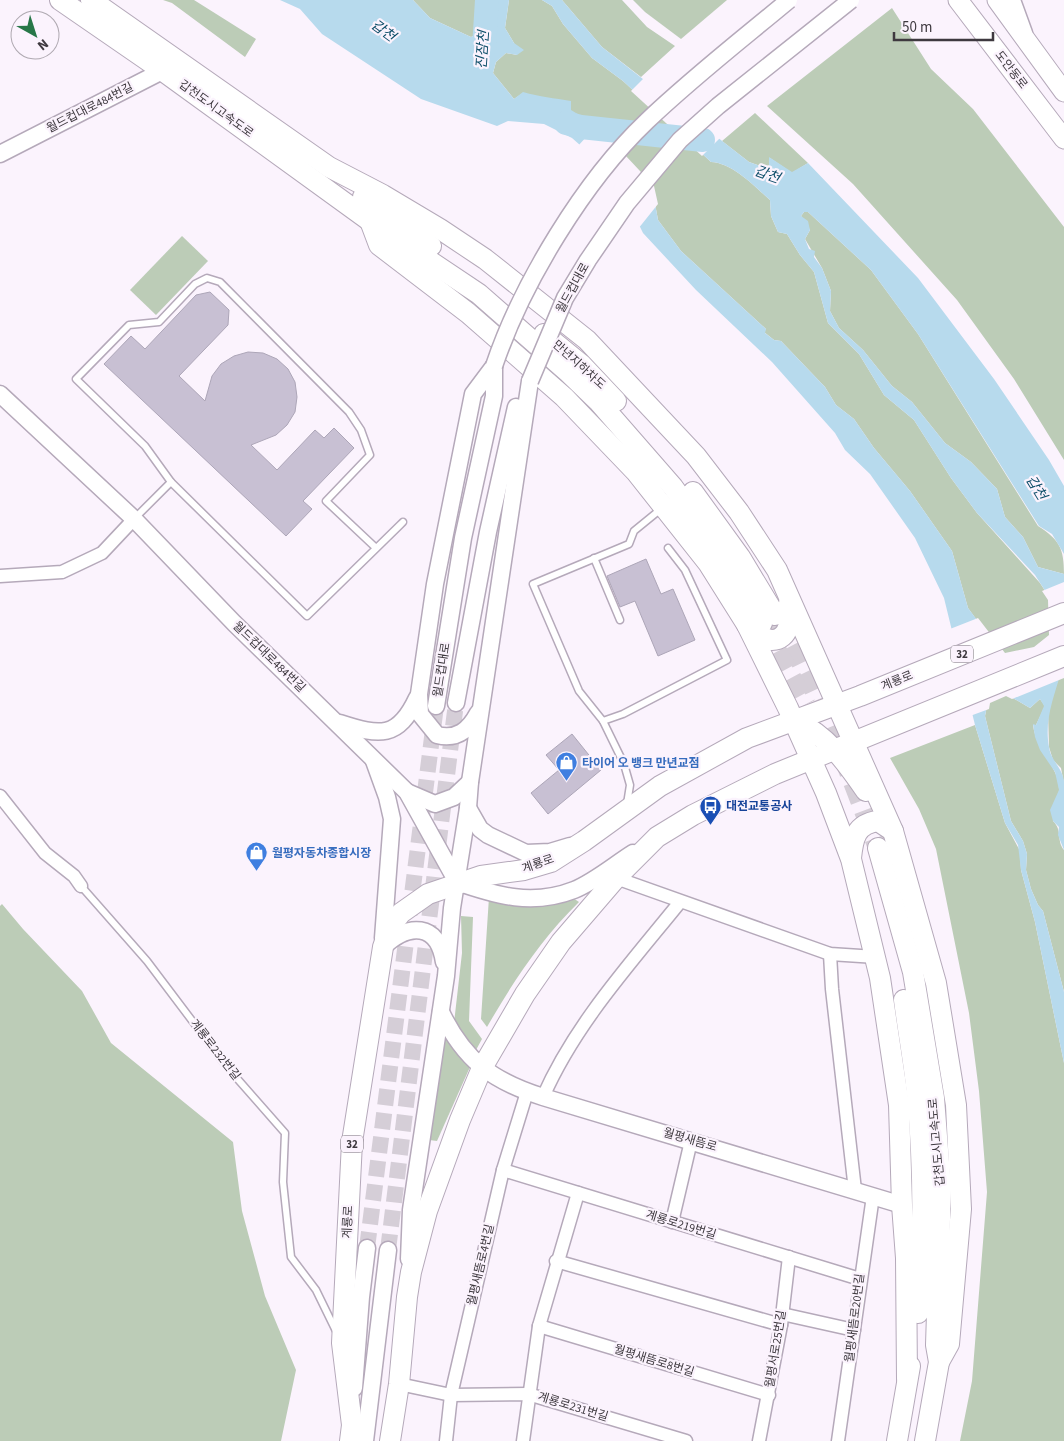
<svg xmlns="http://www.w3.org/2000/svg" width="1064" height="1441" font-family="'Source Sans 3','Noto Sans KR',sans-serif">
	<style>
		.green { fill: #bcccb7 }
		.water { fill: #b7daed }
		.pier { fill: #fbf3fd }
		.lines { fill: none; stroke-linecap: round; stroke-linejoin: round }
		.river { stroke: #b7daed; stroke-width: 24 }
		.building { fill: #c8c0d3; stroke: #ada6b8 }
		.tertiary-tunnel { stroke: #d5ced7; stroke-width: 16; stroke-dasharray: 16 8; stroke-linecap: butt }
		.primary-tunnel { stroke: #d5ced7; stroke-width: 20; stroke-dasharray: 20 10; stroke-linecap: butt }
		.service-casing { stroke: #b5a9ba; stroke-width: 9 }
		.minor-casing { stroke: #b5a9ba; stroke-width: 15 }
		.tertiary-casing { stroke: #b5a9ba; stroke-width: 19 }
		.secondary-casing { stroke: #b5a9ba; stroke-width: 21 }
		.primary-casing { stroke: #b5a9ba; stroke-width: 22 }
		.service { stroke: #fff; stroke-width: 6 }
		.minor { stroke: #fff; stroke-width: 12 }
		.tertiary { stroke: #fff; stroke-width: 16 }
		.secondary { stroke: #fff; stroke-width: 19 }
		.primary { stroke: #fff; stroke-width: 20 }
		.tertiary-bridge-casing { stroke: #b5a9ba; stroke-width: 19; stroke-linecap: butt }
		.tertiary-bridge { stroke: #fff; stroke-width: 16 }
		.labels { text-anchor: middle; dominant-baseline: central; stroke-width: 4.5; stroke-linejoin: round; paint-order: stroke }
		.shield { fill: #fbf3fd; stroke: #777178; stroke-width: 1 }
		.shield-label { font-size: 11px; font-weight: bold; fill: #3e393f }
		.street-label { font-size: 12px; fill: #3e393f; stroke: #fbf3fd }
		.shop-label { font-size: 12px; font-weight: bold; fill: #366cbe; stroke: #fbf3fd; text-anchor: start }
		.transit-label { font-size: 12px; font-weight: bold; fill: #164399; stroke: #fbf3fd; text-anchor: start }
		.water-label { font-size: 14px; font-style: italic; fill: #0f4f6a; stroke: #fbf3fd }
	</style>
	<rect width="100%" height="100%" fill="#fbf3fd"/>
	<g class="green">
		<polygon points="163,0 194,0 256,39 245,57 172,3"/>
		<polygon points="413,0 491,0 480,33 471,37 430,18"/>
		<path d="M509,0H542L552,6L563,24L592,58L623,81L711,162C733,163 754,186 770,200L771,216L778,232L787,234L800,255L814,272L828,323L859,354L884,395L914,420L951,478L977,513L1040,583L1051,600V636L1035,650L1003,656L968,608L952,551L910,491L874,448L854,419L836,405L825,387L781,341L774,340L764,332L766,329L681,251L658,220L652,187L580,116L545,99L523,93L514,99L493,73L496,62L506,53L517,55L514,43L505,28Z"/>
		<polygon points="562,0 622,0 647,27 675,46 641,77 602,47"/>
		<polygon points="633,0 727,0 681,39 645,12"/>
		<polygon points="892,8 931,69 973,109 1064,227 1064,460 1014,379 957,300 853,184 767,106"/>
		<polygon points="755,113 808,163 792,173 770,158 769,169 749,162 722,141"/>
		<path d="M804,212H808L871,270L918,334L1038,526C1060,540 1064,549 1064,574L1038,567L1023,537L1005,517L997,489L971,462L945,443L912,402L892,386L863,350L839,328L830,311L831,291L822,268L805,239L810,230L801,216Z"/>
		<polygon points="182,236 208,261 156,315 130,290"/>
		<polygon points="1061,671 1064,677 1064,784 1061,768 1053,760 1049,747 1048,711"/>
		<path d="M1006,694L1030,708L1040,699L1045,706L1036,725H1033C1036,751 1060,768 1059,790C1059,799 1054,811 1053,821C1063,831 1056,840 1064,850V992L1043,911L1038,905L1031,889L1026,870L1027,854L1023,841L1011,821L985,716L988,701Z"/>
		<polygon points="975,725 1005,823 1020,851 1021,870 1035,922 1064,1063 1064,1441 960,1441 972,1381 987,1192 979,1091 969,1013 936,849 919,809 890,758"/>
		<path d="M489,897C519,904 543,909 573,898L579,902C541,939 513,982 487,1027L481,1019Z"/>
		<polygon points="2,904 23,929 82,991 111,1043 233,1142 242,1211 265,1296 296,1370 281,1441 0,1441 0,906"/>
		<polygon points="461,916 473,917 469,1021 482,1039 476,1050 471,1052 454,1023 462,953"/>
		<polygon points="449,1037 469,1062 470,1067 437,1141 429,1140 443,1041"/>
	</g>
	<path class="water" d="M280,0H413L430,18L471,37L480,33L491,0H509L505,28L514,43L524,50L517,55L506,53L496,62L493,73L514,99L523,92C540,97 554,98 571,101V110L591,122L652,187L658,220L681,251L766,329L765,333L774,340L781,341L825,387L836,405L854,419L874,448L910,491L952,551L968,608L1004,656L1035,650L1051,636V600L1035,575L977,513L951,478L914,420L884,395L859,354L828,323L814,272L800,255L787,234L778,232L771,216L770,200C754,186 733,163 711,162L623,81L592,58L563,24L552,6L542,0H562L602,47L749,162L769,169V157L792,172L808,163L918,278L994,379L1049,460L1064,486V554L1052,534L1039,526L918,334L871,270L808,212H804L801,216L808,221L810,230L805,239L809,249L815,251L814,257L822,268L831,291L830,311L839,328L863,350L892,386L912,402L945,443L971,462L997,489L1005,517L1023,537L1038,567L1064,574V677L1061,672C1054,697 1044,720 1049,747C1051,761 1062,767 1064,781C1064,803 1064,828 1064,850L1058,835L1059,827L1053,821L1050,810L1059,790L1055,772L1040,750L1035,737L1033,724L1036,725L1044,706L1040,699L1030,708L1006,694L988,701L985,716L1011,821L1023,841L1027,854L1026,870L1031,889L1038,905L1043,911L1064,992V1063L1035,922L1021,870L1018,845L1005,823L975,725L944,598L915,538L870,474L845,450L835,433L772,362L696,290L643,233L615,176L572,138L544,124L508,121L497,126L421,99L322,34L300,9Z"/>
	<g class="pier">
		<polygon points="645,77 721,137 702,156 631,91"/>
		<polygon points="597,125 654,186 658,204 638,229 613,177 578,146"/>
		<polygon points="1064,582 1064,678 1012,699 1006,696 990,703 989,709 970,716 950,629 978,618 1005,653 1034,647 1049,635 1048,600 1042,591"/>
	</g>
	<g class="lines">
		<g class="river">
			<polyline points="484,48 487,0"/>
			<polyline points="566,123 581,127 703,140"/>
		</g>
	</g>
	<g class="building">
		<polygon points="210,292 229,310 228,325 179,376 205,401 212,376 221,364 234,356 248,352 263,353 277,359 288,369 295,382 297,397 295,412 287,425 276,435 251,445 277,470 315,430 324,438 334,428 354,448 303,501 312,509 286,536 104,364 131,336 145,349 196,295"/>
		<polygon points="646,559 661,594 673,589 695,640 658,656 635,601 620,607 607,576"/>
		<polygon points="572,734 601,770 548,814 531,793 559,770 546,755"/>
	</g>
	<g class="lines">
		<g class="tertiary-tunnel">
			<polyline points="367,1248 436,706"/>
			<polyline points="388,1250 456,703"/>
		</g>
		<g class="primary-tunnel">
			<path d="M778,619C819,691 849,770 878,848"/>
			<polyline points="763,625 806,705"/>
		</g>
		<defs>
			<g id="service">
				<polyline points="135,518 171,482"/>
				<path d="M376,548L326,501L370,455L361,430L349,412L220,282L207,278L195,284L159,322L129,325L76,379L145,446L171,482L307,616C338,586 369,555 400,525L403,522"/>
				<polyline points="594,558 620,620"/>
				<polyline points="603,721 623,714 727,660 685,570 668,548"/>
				<polyline points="627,804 630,785 624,764 603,721 579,691 533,584 629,544 634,531 661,509"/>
				<polyline points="81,886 147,961 227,1067 285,1133 283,1182 291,1257 316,1290 336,1331"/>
			</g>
			<g id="minor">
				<polyline points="0,576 62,572 102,553 134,519"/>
				<polyline points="0,796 45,853 74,876 81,886"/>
				<polyline points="616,878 830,954 876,957"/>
				<polyline points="830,954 832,989 855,1190"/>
				<path d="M543,1097C575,1024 630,964 680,902"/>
				<polyline points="503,1170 860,1279"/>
				<polyline points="672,1222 691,1141"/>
				<polyline points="556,1261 781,1325"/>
				<polyline points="782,1314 854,1330"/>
				<polyline points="539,1326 769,1395"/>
				<polyline points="399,1384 451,1395 528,1394 686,1441"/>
				<polyline points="446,1441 451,1395 503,1170 527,1092"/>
				<polyline points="523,1441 539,1326 578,1193"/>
				<polyline points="759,1441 781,1325 789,1257"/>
				<polyline points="838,1441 873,1196"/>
			</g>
			<g id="tertiary">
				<polyline points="1012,0 1024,33"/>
				<polyline points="0,154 172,66"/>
				<path d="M0,394L134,519L234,623L407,792L457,882C497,896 533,906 574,890C594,882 614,865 633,853"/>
				<polyline points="456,703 488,532 516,407"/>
				<polyline points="436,706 463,538 494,396 494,366"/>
				<path d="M478,713C469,730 457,740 437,735L420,714L419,694L435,584L473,394L494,366"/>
				<path d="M340,723C380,736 398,739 417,698"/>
				<polyline points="374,761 387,797 392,819 383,938"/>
				<polyline points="407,792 435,804 454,797 470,782"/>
				<polyline points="468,808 480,829 488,835 526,853 550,852 570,846"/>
				<path d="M383,947C408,923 438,922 444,962"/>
				<path d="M441,1012C464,1060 492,1081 543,1097L902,1205"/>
				<polyline points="409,1259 411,1210 446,976 452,908 468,808 470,782 530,381"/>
				<polyline points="354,1388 361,1297 367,1248"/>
				<polyline points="365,1441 388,1250"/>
			</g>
			<g id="secondary">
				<polyline points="958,0 1064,139"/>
				<polyline points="997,0 1064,92"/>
			</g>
			<g id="primary">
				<polyline points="60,0 163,71 370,221 479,294 569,373 598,401 673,487 722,556 762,623"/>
				<polyline points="91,0 329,167 383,195 440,229 485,259 587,340 696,456 739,512 777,570 893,831 936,983 956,1105 961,1209 949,1344 939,1362"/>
				<polyline points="363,197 431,246"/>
				<polyline points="370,221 379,245 468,313 564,397 636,472 708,563 747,625 788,708 826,793 851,859 880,978 899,1105 902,1205 906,1258 907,1379"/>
				<polyline points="544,334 582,365 616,401"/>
				<polyline points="693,492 740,557 775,615"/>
				<path d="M747,625C754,630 762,639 771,640C790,641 792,616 789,603"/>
				<path d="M794,720C827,735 846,762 866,791"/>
				<polyline points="878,848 913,972 934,1098 941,1188 936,1345 939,1362 925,1441"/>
				<path d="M851,858C853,838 856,824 878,821L893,831"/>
				<path d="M904,1000C908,1032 914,1063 917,1095C924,1167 924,1240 918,1313"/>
				<polyline points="350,1441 352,1425 342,1343 352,1142 383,947 390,927 401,913 428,894 481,876 524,870 551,862 584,841 660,786 747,738 860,696 1064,613"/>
				<polyline points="390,1441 399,1384 407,1297 411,1272 427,1211 460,1120 482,1068 525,994 561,942 616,878 657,837 693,815 775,774 1064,656"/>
				<polyline points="897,1441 910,1366"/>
			</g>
		</defs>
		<use href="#service" class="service-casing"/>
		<use href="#minor" class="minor-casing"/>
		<use href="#tertiary" class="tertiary-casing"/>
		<use href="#secondary" class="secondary-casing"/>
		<use href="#primary" class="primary-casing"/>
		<use href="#service" class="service"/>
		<use href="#minor" class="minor"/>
		<use href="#tertiary" class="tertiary"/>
		<use href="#secondary" class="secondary"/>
		<use href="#primary" class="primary"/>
		<defs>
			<g id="tertiary-bridge">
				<path d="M494,366C522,283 584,181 647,121C692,78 741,40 789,0"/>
				<polyline points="530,381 565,298 588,260 627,203 680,140 718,106 851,0"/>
			</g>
		</defs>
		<use href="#tertiary-bridge" class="tertiary-bridge-casing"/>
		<use href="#tertiary-bridge" class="tertiary-bridge"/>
	</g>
	<defs>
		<symbol id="shop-pin" viewBox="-11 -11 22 30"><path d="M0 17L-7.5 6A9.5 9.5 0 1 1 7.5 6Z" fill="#3f7fe0" stroke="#fbf3fd"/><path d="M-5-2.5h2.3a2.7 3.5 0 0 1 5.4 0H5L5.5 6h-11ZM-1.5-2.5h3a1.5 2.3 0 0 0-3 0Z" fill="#fff"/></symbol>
		<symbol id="bus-pin" viewBox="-11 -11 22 30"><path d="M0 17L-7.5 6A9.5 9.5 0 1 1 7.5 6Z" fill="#1a4fb4" stroke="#fbf3fd"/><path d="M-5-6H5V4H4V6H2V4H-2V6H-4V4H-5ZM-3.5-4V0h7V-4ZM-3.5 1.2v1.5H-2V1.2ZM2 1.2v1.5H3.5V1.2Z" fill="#fff"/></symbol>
	</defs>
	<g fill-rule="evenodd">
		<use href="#shop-pin" x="554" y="750" width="25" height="34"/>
		<use href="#bus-pin" x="698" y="794" width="25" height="34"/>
		<use href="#shop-pin" x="244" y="840" width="25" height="34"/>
	</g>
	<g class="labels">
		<g class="shield">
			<rect x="951" y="645.5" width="22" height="17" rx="4"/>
			<rect x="341" y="1135.5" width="22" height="17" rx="4"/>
		</g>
		<g class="shield-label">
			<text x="962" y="654">32</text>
			<text x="352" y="1144">32</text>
		</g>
		<g class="street-label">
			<text transform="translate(1011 70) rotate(52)">도안동로</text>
			<text transform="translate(90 108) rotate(-27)">월드컵대로484번길</text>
			<text transform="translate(216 109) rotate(36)">갑천도시고속도로</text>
			<text transform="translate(573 288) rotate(-61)">월드컵대로</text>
			<text transform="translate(579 365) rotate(42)">만년지하차도</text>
			<text transform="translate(269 657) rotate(44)">월드컵대로484번길</text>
			<text transform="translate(442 670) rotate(-81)">월드컵대로</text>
			<text transform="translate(897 681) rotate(-22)">계룡로</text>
			<text transform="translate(538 864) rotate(-19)">계룡로</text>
			<text transform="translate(215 1050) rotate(52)">계룡로232번길</text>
			<text transform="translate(690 1140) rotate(16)">월평새뜸로</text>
			<text transform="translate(937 1142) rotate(-95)">갑천도시고속도로</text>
			<text transform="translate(348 1222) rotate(-87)">계룡로</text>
			<text transform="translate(681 1225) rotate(17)">계룡로219번길</text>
			<text transform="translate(481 1265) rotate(-77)">월평새뜸로4번길</text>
			<text transform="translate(855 1318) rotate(-83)">월평새뜸로20번길</text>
			<text transform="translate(776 1349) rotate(-81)">월평서로25번길</text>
			<text transform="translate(654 1361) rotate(17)">월평새뜸로8번길</text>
			<text transform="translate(573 1407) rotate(17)">계룡로231번길</text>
		</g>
		<g class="shop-label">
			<text x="582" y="763">타이어 오 뱅크 만년교점</text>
			<text x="272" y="853">월평자동차종합시장</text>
		</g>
		<g class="transit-label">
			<text x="726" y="806">대전교통공사</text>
		</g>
		<g class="water-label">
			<text transform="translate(383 31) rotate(36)">갑천</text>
			<text transform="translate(483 50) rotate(-86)">진잠천</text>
			<text transform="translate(767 175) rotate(20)">갑천</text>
			<text transform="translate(1036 488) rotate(58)">갑천</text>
		</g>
	</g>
	<g transform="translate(35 35) rotate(141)"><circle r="24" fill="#fbf3fd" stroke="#afa9b1"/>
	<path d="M0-4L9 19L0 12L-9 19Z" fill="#277748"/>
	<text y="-8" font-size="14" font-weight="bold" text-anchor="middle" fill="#3e393f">N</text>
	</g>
	<path d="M894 32v8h99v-8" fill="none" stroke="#3e393f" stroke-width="2.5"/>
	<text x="902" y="32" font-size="15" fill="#3e393f" stroke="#fbf3fd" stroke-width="4" paint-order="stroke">50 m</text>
</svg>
